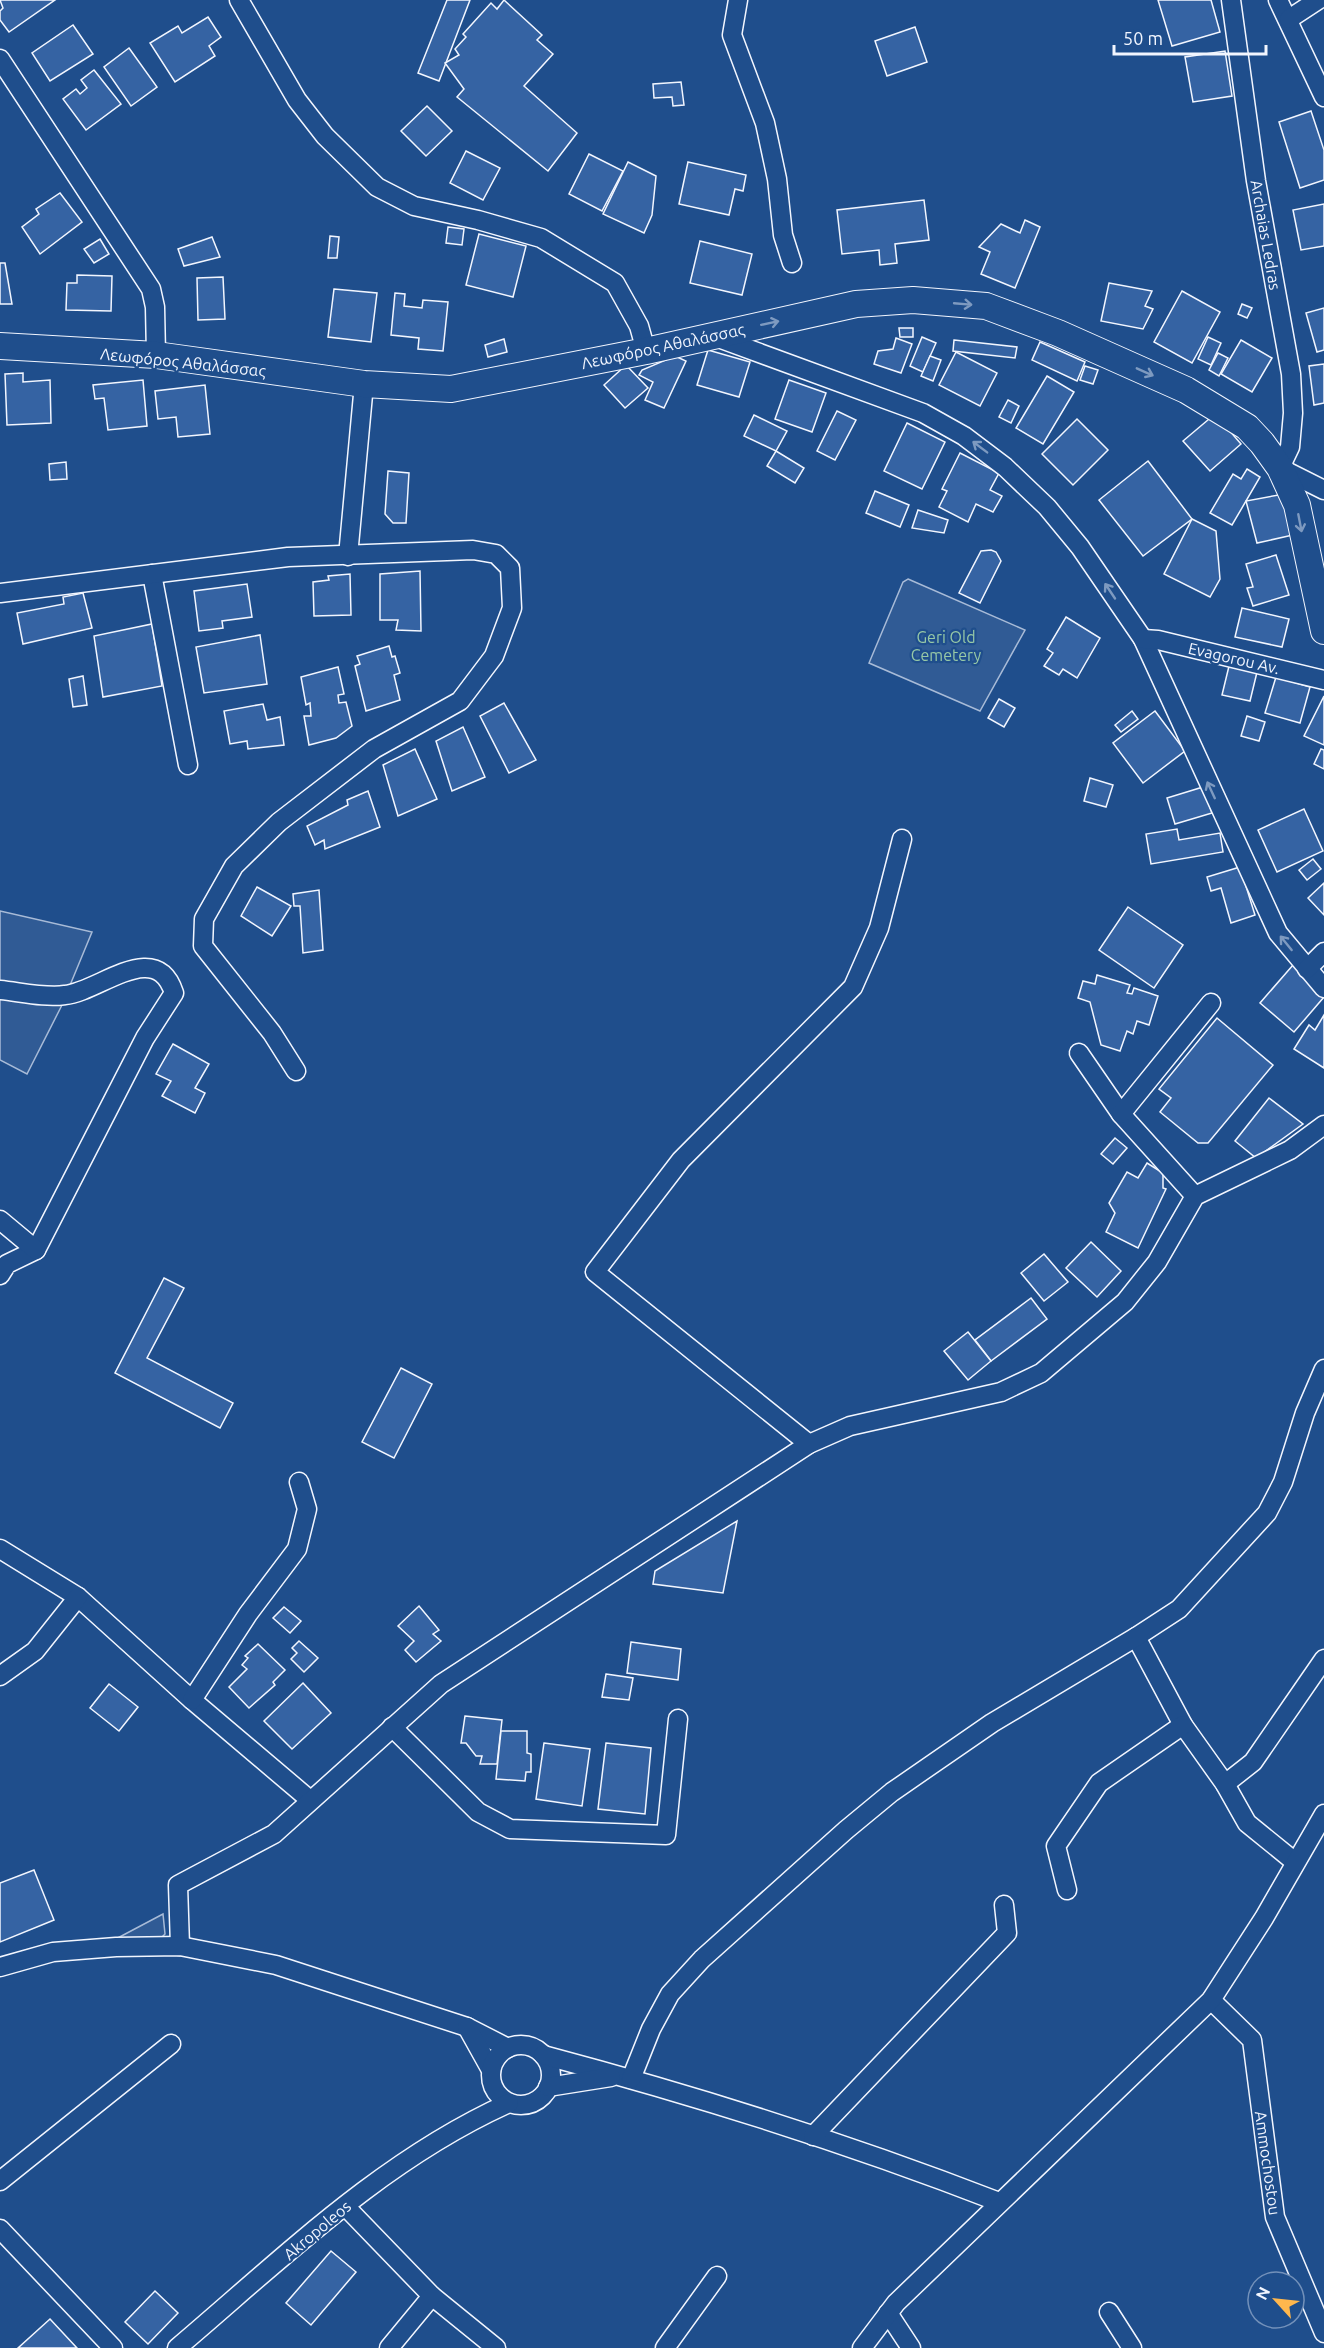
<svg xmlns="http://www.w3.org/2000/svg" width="1324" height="2348" font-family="Ubuntu,sans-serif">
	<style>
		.built { fill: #305b95; stroke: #a8bbd7; stroke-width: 1.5 }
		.building { fill: #3563a3; stroke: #f2f6ff; stroke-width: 1.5 }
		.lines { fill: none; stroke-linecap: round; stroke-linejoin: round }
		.street-casing { stroke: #f2f6ff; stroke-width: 21 }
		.secondary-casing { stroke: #f2f6ff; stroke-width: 28 }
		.street { stroke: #1f4e8c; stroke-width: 18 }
		.secondary { stroke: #1f4e8c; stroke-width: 26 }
		.oneway { stroke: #7e9ac0 }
		.labels { text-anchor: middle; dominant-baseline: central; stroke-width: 4.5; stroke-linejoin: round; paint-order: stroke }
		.street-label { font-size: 16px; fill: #f2f6ff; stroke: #1f4e8c }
		.park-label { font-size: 16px; fill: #97c8a6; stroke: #1f4e8c }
	</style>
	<rect width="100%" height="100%" fill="#1f4e8c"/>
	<g class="built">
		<polygon points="908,579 1025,630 980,711 869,663 903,582"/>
		<polygon points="0,911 92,932 61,1007 27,1074 0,1060"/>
		<polygon points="163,1914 165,1934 159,1940 112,1941"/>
	</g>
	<g class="building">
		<polygon points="0,0 55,0 9,32 0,20 0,11 3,8"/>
		<polygon points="447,0 470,0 439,81 418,73"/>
		<polygon points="504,0 542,35 537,40 553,54 524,86 577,133 548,171 457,97 464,89 445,63 459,55 455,49 466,37 463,34 491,3 497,9"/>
		<polygon points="1158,0 1211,0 1220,32 1172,46"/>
		<polygon points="208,17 221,37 209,46 215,56 175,82 150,43 178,26 182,33"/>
		<polygon points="73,25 93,54 50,81 32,53"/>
		<polygon points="915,27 927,62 887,76 875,41"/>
		<polygon points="129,48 157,87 131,106 104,67"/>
		<polygon points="1225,51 1232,96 1193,102 1185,57"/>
		<polygon points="94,70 121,104 86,130 63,99 76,89 80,94 87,88 81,80"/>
		<polygon points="681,82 684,105 673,106 672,97 654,98 653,84"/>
		<polygon points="427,106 452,131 426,156 401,131"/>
		<polygon points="1311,111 1324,150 1324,180 1300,188 1279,122"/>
		<polygon points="466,151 500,168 483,200 450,183"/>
		<polygon points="589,154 623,171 602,211 569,194"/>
		<polygon points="628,162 656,176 652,215 644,233 603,214"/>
		<polygon points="688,162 746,175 743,191 735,189 729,215 679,204"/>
		<polygon points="60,193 82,222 40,254 22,227 39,214 36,209"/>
		<polygon points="924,200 929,240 895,244 897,263 880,265 879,250 842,254 837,210"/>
		<polygon points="1324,204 1324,246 1301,250 1293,210"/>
		<polygon points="1025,220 1040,227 1015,288 981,274 990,252 979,247 1001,224 1020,233"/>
		<polygon points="448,227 464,229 462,245 446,243"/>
		<polygon points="479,234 526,246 513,297 466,285"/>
		<polygon points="330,236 339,237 337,258 328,258"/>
		<polygon points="212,237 220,257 184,266 178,249"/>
		<polygon points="100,239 109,254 94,263 84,249"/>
		<polygon points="700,241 752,254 742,295 690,283"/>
		<polygon points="0,263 5,263 12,304 0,304"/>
		<polygon points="77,275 112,276 111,311 66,310 67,283 77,283"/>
		<polygon points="223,277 225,319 198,320 197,278"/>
		<polygon points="1109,283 1152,291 1145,306 1153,309 1143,329 1101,321"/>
		<polygon points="334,289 377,293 371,342 328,337"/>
		<polygon points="1182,291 1220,312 1192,363 1154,342"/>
		<polygon points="395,293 405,294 404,306 422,308 423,300 448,302 443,351 418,349 419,338 391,335"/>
		<polygon points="1242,304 1252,308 1247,318 1238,314"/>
		<polygon points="1324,308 1324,350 1317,352 1306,313"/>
		<polygon points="899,328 913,328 913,337 900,337"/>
		<polygon points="922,337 936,343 923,372 910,366"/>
		<polygon points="1208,337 1221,343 1211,365 1198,359"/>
		<polygon points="896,338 912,344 901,373 874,364 878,351 893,349"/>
		<polygon points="504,339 507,352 488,357 485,345"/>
		<polygon points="954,340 1017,347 1015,358 953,351"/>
		<polygon points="1241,340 1272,358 1252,392 1221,374"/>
		<polygon points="1040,342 1085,362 1077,381 1032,360"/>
		<polygon points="708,350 750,362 739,397 697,385"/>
		<polygon points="956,352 997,373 980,406 939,385"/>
		<polygon points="1218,353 1228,358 1219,376 1209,370"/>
		<polygon points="675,356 686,361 664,408 645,400 653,382 639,375 642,370"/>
		<polygon points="930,356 941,360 933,381 921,376"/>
		<polygon points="1324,364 1324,403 1314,405 1309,366"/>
		<polygon points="626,365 648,388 625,408 604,385"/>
		<polygon points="1085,366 1098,370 1093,384 1080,380"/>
		<polygon points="23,373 23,382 50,380 51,423 7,425 5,374"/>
		<polygon points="1047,376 1074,392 1043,444 1016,428"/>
		<polygon points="143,380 147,426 108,430 104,398 95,399 93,385"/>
		<polygon points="789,380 826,393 812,432 775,419"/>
		<polygon points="205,385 210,434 178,437 176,417 158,419 155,391"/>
		<polygon points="1008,400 1019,406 1011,423 999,417"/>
		<polygon points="837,411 856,420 835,460 817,451"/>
		<polygon points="1215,414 1241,444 1210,471 1183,441"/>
		<polygon points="754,415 787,431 776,451 744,436"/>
		<polygon points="1077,419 1108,450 1073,485 1042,454"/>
		<polygon points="907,423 945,442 922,489 884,471"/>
		<polygon points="776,451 804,468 795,483 767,466"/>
		<polygon points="960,453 999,473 990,490 1002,496 993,512 976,504 968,522 939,507 947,491 942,489"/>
		<polygon points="1148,461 1192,519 1143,556 1099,500"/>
		<polygon points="66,462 67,479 50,480 49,464"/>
		<polygon points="1247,469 1260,477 1232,525 1210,513 1233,474 1241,479"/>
		<polygon points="388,471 409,473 406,523 393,523 385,514"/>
		<polygon points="875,491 909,505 900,527 866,513"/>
		<polygon points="1284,494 1293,535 1257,543 1246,501"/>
		<polygon points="918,510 948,520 944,533 912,528"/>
		<polygon points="1192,519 1216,531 1220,579 1210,597 1164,574"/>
		<polygon points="991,550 996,552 1001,561 980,603 959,593 981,551"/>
		<polygon points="1276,555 1289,595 1253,606 1247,588 1253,587 1246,564"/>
		<polygon points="420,571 421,631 396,630 398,620 380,620 380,574"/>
		<polygon points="350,574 351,615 314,616 313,582 329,580 328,576"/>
		<polygon points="247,584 252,617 222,621 223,628 199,631 194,591"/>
		<polygon points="83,593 92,628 23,644 17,613 64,604 63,597"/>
		<polygon points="1242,608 1289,619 1282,647 1235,637"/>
		<polygon points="1066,617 1100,638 1077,678 1063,669 1059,675 1044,666 1053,653 1047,649"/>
		<polygon points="152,624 162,686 103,697 94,636"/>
		<polygon points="260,635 267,684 204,693 196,647"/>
		<polygon points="389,646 392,657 395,656 400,673 394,675 400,700 366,711 355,666 360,664 357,656"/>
		<polygon points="1230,662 1258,668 1250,701 1222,695"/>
		<polygon points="338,667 344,694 338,695 339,703 346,702 352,726 336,738 309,745 304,716 311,716 310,703 306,705 301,677"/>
		<polygon points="83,676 87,705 73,707 69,679"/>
		<polygon points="1276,677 1310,687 1300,723 1265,713"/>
		<polygon points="1324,696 1324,745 1304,736"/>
		<polygon points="999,699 1015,708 1004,727 988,718"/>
		<polygon points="504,703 536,760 509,773 480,716"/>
		<polygon points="263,704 267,720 280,717 284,745 248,749 247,741 230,744 224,711"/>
		<polygon points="1132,711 1138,719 1121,732 1115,725"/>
		<polygon points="1155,711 1185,751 1143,783 1113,743"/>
		<polygon points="1247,716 1265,722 1259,741 1241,736"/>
		<polygon points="463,727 485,777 452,791 436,741"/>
		<polygon points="415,749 437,799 398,816 383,765"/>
		<polygon points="1321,749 1324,750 1324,769 1314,764"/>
		<polygon points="1090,778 1113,785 1106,807 1084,801"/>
		<polygon points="1203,787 1212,813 1175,824 1167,798"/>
		<polygon points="368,791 380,827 325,849 324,840 315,845 307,826 348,805 347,800"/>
		<polygon points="1304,809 1323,851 1277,872 1258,830"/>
		<polygon points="1177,829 1179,840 1220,833 1223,852 1151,864 1146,834"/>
		<polygon points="1313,859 1321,869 1307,880 1299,870"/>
		<polygon points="1240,867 1255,915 1231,923 1221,888 1211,891 1207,877"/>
		<polygon points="1324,883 1324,915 1308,898"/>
		<polygon points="257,887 291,906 272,936 241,916"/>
		<polygon points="319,890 323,950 303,953 300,906 294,906 293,894"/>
		<polygon points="1128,907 1183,945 1154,988 1099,950"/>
		<polygon points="1293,965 1324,992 1324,997 1294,1032 1260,1003"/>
		<polygon points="1097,975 1130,985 1127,993 1132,994 1134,988 1158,996 1149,1025 1137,1021 1133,1034 1127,1031 1120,1051 1101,1045 1090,1002 1078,998 1083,981 1095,984"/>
		<polygon points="1324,1015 1324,1068 1294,1049 1309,1025 1315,1030"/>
		<polygon points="1217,1018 1273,1065 1208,1143 1198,1143 1160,1112 1171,1098 1159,1089"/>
		<polygon points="173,1044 209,1064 195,1088 205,1093 195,1113 162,1096 171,1081 156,1074"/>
		<polygon points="1269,1098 1303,1124 1256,1158 1235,1141"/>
		<polygon points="1115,1138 1127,1148 1113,1164 1101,1154"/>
		<polygon points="1147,1163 1163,1173 1163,1188 1166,1189 1138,1248 1106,1232 1115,1213 1109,1203 1127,1172 1138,1178"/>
		<polygon points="1091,1242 1121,1271 1097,1297 1066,1268"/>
		<polygon points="1044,1254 1068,1282 1044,1301 1021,1273"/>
		<polygon points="164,1278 184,1288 147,1358 233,1403 220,1428 115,1373"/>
		<polygon points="1031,1298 1047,1319 991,1361 975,1340"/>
		<polygon points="968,1332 991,1361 968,1380 944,1351"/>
		<polygon points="401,1368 432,1384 394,1458 362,1442"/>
		<polygon points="737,1521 723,1593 653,1584 655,1571"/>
		<polygon points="419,1606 439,1630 433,1634 441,1641 416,1662 405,1650 414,1641 398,1626"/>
		<polygon points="284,1607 301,1621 290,1633 273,1618"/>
		<polygon points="299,1641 318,1658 304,1672 291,1659 297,1653 292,1648"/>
		<polygon points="631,1642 681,1649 678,1680 627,1673"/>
		<polygon points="258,1644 285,1670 273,1682 275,1685 249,1708 229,1687 247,1669 242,1665 248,1658 245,1656"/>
		<polygon points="606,1674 633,1678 629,1700 602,1697"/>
		<polygon points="303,1683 331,1713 292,1749 264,1721"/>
		<polygon points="109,1684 138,1707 119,1731 90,1708"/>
		<polygon points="465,1716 502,1720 497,1764 480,1764 482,1756 476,1756 466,1743 461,1743"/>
		<polygon points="501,1731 527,1731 527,1753 531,1754 531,1772 526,1772 525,1781 496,1779"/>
		<polygon points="544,1743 590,1749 582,1806 536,1799"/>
		<polygon points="606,1743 651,1748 645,1814 598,1809"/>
		<polygon points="34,1870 54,1920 0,1942 0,1883"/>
		<polygon points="331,2251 356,2272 311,2325 286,2303"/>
		<polygon points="155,2291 178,2313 148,2344 125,2322"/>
		<polygon points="50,2319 77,2348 18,2348"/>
	</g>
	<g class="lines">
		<defs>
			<g id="street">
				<polyline points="239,0 297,100 325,136 377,187 414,206 478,220 541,238 615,283 639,326 646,351"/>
				<polyline points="738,0 732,35 765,123 777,179 783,235 792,263"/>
				<polyline points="1231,0 1256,181 1291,374 1293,413 1290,447 1280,468 1324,490"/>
				<polyline points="1278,0 1324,97"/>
				<polyline points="1289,19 1318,0"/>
				<polyline points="0,59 151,289 155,307 156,355"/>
				<polyline points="713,336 923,413 964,436 1005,467 1047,507 1080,547 1143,639 1278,933 1324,988"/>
				<polyline points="348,556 364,384"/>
				<polyline points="152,574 188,765"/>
				<polyline points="0,593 288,557 473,550 496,554 510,568 512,608 494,656 460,701 374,749 279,822 234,866 204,919 203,946 272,1033 296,1071"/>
				<polyline points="1143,639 1158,640 1324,680"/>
				<polyline points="1307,969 1324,952"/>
				<path d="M0,990C20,992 45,998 65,995C99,992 156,937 174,993L145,1038L36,1250L7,1264L0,1275"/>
				<polyline points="1079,1053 1121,1114 1195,1196"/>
				<polyline points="1121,1114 1211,1003"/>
				<polyline points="0,1220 36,1250"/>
				<polyline points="809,1444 595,1272 681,1160 853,987 879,928 902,839"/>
				<polyline points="0,1549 78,1597 192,1700 310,1800"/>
				<polyline points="1136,1637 1183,1725 1225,1784 1247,1823 1295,1862"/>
				<polyline points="0,1676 35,1651 78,1597"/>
				<polyline points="192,1700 248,1614 297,1549 307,1509 299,1482"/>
				<polyline points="392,1727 478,1812 510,1829 666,1835 678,1719"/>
				<polyline points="1225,1784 1253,1762 1324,1659"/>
				<polyline points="1067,1890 1056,1846 1099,1783 1183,1725"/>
				<polyline points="180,1946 178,1885 274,1834 441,1684 809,1444 850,1426 1001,1392 1041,1373 1125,1302 1157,1262 1195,1196 1290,1150 1324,1125"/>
				<polyline points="0,1967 53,1952 116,1947 180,1946 276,1965 467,2027 508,2048"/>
				<polyline points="1211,2000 1252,2040 1275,2217 1324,2333"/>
				<polyline points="467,2027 491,2070"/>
				<circle cx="521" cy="2075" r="30"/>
				<path d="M543,2055C697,2096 850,2144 999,2202"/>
				<polyline points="631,2079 651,2029 670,1994 702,1959 846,1830 892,1792 992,1723 1136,1637 1179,1609 1267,1513 1283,1482 1305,1413 1324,1369"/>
				<polyline points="548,2087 611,2077"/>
				<polyline points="813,2136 1007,1933 1004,1905"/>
				<polyline points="0,2181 171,2044"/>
				<polyline points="345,2206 432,2296 496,2348"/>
				<polyline points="0,2229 113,2348"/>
				<polyline points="1109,2312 1132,2348"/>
				<polyline points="888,2313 911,2348"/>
				<path d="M177,2348C282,2259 382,2160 509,2103"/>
				<polyline points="389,2348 432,2296"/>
				<polyline points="665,2348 717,2276"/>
				<polyline points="862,2348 896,2303 1211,2000 1264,1918 1324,1814"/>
			</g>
			<polyline id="secondary" points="0,346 156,355 364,384 451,389 646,351 856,304 913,300 986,306 1058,333 1186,390 1247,427 1262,443 1280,468 1297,505 1324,631"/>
		</defs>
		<use href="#street" class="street-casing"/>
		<use href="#secondary" class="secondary-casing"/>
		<use href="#street" class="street"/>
		<use href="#secondary" class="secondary"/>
	</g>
	<defs><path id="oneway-shaft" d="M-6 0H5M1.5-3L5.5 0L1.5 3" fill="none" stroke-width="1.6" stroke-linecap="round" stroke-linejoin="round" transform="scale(1.5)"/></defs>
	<g class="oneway">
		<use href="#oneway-shaft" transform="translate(963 304) rotate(5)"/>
		<use href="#oneway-shaft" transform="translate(770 323) rotate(-12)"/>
		<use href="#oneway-shaft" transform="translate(1145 372) rotate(24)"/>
		<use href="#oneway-shaft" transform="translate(980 447) rotate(-143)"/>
		<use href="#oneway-shaft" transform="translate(1300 523) rotate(79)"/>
		<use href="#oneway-shaft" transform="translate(1110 591) rotate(-124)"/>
		<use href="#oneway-shaft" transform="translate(1211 790) rotate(-115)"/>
		<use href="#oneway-shaft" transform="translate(1286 943) rotate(-129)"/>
	</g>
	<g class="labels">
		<g class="street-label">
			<text transform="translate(1266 235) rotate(80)">Archaias Ledras</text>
			<text transform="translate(663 346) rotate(-12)">Λεωφόρος Αθαλάσσας</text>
			<text transform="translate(183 362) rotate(6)">Λεωφόρος Αθαλάσσας</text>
			<text transform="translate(1234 658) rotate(13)">Evagorou Av.</text>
			<text transform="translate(1268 2163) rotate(82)">Ammochostou</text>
			<text transform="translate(317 2230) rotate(-40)">Akropoleos</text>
		</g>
		<g class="park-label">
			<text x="946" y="637">Geri Old<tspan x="946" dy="18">Cemetery</tspan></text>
		</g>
	</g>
	<g transform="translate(1276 2300) rotate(297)"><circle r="28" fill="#1f4e8c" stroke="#7391ba" stroke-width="1.5"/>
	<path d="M0-4.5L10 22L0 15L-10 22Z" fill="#ffb74d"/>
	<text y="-9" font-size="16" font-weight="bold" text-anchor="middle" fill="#f2f6ff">N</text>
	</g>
	<path d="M1114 45v9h152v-9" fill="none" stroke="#f2f6ff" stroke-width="3"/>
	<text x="1123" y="45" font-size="18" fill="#f2f6ff" stroke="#1f4e8c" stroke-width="4.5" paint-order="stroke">50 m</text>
</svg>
